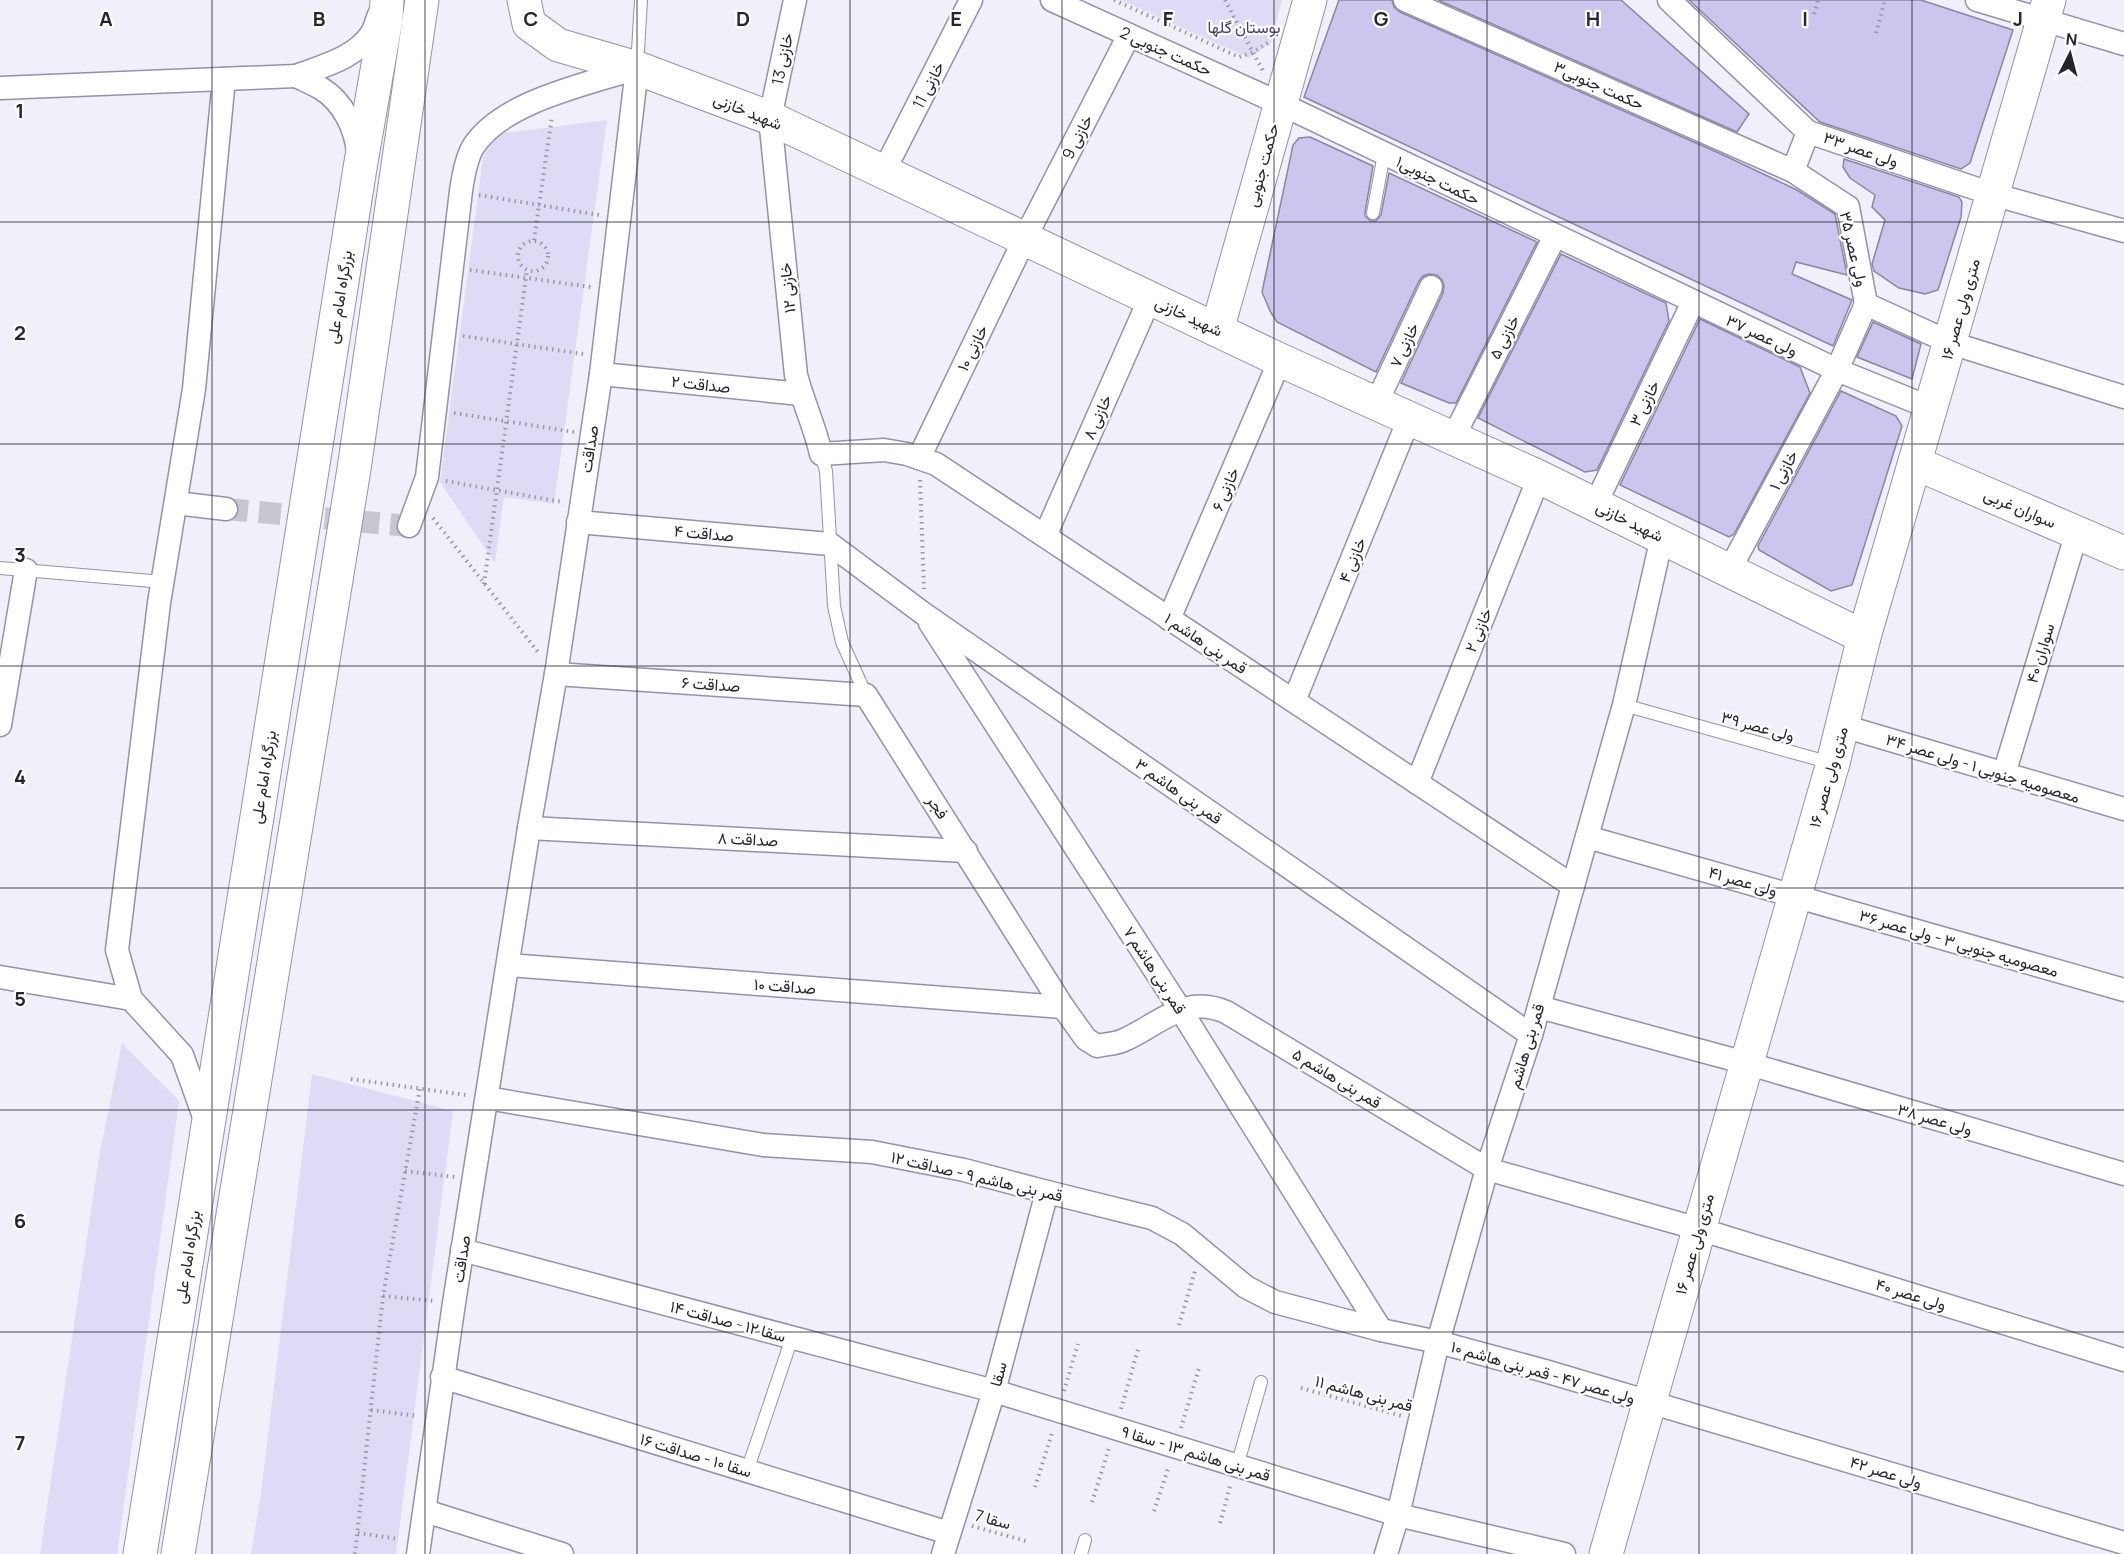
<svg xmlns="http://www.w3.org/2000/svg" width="2124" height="1554" font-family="Manrope,Vazirmatn,sans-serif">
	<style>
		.green { fill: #dfdbf7 }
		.building { fill: #ccc5ed; stroke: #8a86a0; stroke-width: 1.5 }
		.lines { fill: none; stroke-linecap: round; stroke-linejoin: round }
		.street-tunnel { stroke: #c8c7d1; stroke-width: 22; stroke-dasharray: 22 11; stroke-linecap: butt }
		.lane-casing { stroke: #9591ab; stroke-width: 14 }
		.street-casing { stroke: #9591ab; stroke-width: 25 }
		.secondary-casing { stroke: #9591ab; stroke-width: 35 }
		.highway-casing { stroke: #9591ab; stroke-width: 35 }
		.path { stroke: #9997a2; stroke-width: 4; stroke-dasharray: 1.5 4.5; stroke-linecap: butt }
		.lane { stroke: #fff; stroke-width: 12 }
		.street { stroke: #fff; stroke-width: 22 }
		.secondary { stroke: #fff; stroke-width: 33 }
		.highway { stroke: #fff; stroke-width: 33 }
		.grid { fill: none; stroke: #26252f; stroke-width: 1.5; stroke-opacity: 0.55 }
		.labels { text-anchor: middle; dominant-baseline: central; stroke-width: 4.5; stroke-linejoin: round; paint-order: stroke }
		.park-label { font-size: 16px; fill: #453a6d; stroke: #fefefe }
		.street-label { font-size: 16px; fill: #26252f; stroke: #fefefe }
		.grid-label { font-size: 20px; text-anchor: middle; font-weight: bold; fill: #26252f; stroke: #fefefe; stroke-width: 4.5; stroke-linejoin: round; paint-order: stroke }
	</style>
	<rect width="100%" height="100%" fill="#f1effa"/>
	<g class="green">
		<polygon points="1121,0 1282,0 1271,43 1249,58"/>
		<polygon points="607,120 554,504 504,497 495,563 440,482 483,158 490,144 503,133"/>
		<polygon points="122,1043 179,1101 117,1554 40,1554 99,1157"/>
		<polygon points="312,1074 453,1111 396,1554 251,1554 261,1493"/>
	</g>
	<g class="building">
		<polygon points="1339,0 1392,0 1394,7 1400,12 1721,154 1797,190 1835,214 1847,275 1796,262 1792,274 1852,300 1833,346 1304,97"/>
		<polygon points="1438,0 1621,0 1749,114 1737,132"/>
		<polygon points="1689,0 1921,0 2013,30 1970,163 1961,169 1820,122"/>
		<polygon points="1310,137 1373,166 1365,212 1365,216 1371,221 1376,221 1381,215 1389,173 1537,242 1456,403 1449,403 1401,383 1443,293 1444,285 1442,280 1437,275 1429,274 1423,276 1419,281 1376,372 1277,322 1270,311 1262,292 1293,145 1299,138"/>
		<polygon points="1844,159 1959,197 1962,202 1961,217 1938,290 1925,294 1899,288 1874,271 1872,264 1885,220 1872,207 1875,195 1850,178 1843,167"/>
		<polygon points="1561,254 1666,303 1669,321 1597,470 1585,472 1478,418"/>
		<polygon points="1700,319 1800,367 1810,393 1734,534 1729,537 1620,485"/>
		<polygon points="1873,322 1921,344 1912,379 1857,357"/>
		<polygon points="1841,391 1896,416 1902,426 1852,585 1831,591 1759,550 1758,546"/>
	</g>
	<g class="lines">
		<polyline class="street-tunnel" points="226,509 409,526"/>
		<defs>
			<g id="lane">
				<polyline points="637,68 641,0"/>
				<polyline points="1373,213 1384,154"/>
				<polyline points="821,454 826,471 834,606 842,642 866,695"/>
				<polyline points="0,568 163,582"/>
				<polyline points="1624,705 1831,763"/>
				<polyline points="1237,1466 1261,1382"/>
				<polyline points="747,1471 792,1338"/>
				<polyline points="1081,1554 1085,1540"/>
			</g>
			<g id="street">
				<path d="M795,0L770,118L796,375C803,402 815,427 821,454L884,450L907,454L936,464L1573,886"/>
				<polyline points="1052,0 1279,103 1837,370 1931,408"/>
				<polyline points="1405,0 1793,171"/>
				<polyline points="1669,0 1808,132 1992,194 2124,231"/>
				<polyline points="1977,0 2124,44"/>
				<polyline points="0,88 296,76"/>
				<polyline points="1808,132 1793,171 1848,207 1866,304 1951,343 2124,397"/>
				<path d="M358,153C356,129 343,102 322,89C314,84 304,80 296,76C323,66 357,58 373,31C376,25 377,18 380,13"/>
				<polyline points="884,171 971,0"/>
				<polyline points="601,374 801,394"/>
				<polyline points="1376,404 1431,287"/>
				<polyline points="1453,438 1555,236"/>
				<polyline points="919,458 1025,238 1129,35"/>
				<polyline points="176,503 226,509"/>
				<polyline points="1595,505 1693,302"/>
				<polyline points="578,522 830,544 924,614 1531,1035"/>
				<path d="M409,526L427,477L461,191C463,177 466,159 473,147C502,101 588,84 637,68L601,374L556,674L529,828L454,1303L418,1554"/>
				<polyline points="1045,536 1150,298"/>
				<polyline points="1730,569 1837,370 1866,304"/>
				<polyline points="1169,619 1280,360"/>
				<polyline points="930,623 1180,1009 1381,1330"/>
				<path d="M556,674L866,695L1063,1007L1086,1039L1097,1046C1106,1044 1116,1044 1124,1040C1160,1024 1184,994 1226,1012L1487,1169L1699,1229L2124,1360"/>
				<polyline points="1294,701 1409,419"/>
				<polyline points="0,725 26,570"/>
				<polyline points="1843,726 2124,809"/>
				<polyline points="2004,774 2077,532"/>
				<polyline points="1417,783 1539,477"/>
				<polyline points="529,828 966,851"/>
				<polyline points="1587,837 2124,990"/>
				<polyline points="508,965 1063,1007"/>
				<polyline points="0,977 131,999"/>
				<polyline points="1539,1007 1746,1063 2124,1174"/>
				<polyline points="487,1098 763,1145 872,1152 964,1170 1047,1192 1152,1218 1182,1234 1246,1287 1275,1302 1381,1330 1438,1342 1545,1371 2124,1543"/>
				<polyline points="207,1125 182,1055 131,999 117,950 159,603 194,389 224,79"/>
				<polyline points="462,1250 994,1391 1398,1515 1564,1554"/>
				<polyline points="442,1377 949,1533"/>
				<polyline points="425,1511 562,1554"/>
				<polyline points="943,1554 994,1391 1047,1192"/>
				<polyline points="1386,1554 1398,1515 1438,1342 1487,1169 1531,1035 1624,705 1662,537"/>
			</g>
			<g id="secondary">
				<polyline points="524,0 529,24 558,45 637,68 770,118 1280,360 1539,477 1864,637"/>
				<polyline points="1217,330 1310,0"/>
				<polyline points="1915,463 2124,553"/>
				<polyline points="1606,1554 1833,763 1864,637 2049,0"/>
			</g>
			<g id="highway">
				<polyline points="140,1554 360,168 386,19 387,0"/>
				<polyline points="178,1554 354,469 422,0"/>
			</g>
		</defs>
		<use href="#lane" class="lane-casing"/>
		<use href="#street" class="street-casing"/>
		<use href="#secondary" class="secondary-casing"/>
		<use href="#highway" class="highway-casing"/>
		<g class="path">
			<polyline points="1114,0 1239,57 1253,52 1271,41"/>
			<polyline points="1225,0 1263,71"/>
			<polyline points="1814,14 1818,0"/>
			<polyline points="1876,33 1885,0"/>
			<polyline points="479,195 599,215"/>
			<polyline points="534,240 552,116"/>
			<circle cx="533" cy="256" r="15"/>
			<polyline points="470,270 591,287"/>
			<polyline points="463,336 583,354"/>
			<polyline points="454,413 574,432"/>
			<polyline points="920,480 924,589"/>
			<polyline points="446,481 562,502"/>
			<polyline points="433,518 538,652"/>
			<polyline points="484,584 527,270"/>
			<polyline points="351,1079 466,1095"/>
			<polyline points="405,1171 455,1177"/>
			<polyline points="383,1296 436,1301"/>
			<polyline points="1179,1325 1195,1271"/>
			<polyline points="1301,1388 1402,1416"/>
			<polyline points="1064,1391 1078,1344"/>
			<polyline points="1121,1409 1139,1346"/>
			<polyline points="371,1410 418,1416"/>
			<polyline points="1181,1428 1200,1365"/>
			<polyline points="1035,1487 1053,1430"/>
			<polyline points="1092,1502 1109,1448"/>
			<polyline points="1154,1511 1169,1466"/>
			<polyline points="1220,1523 1231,1483"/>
			<polyline points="972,1526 1026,1541"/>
			<polyline points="358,1533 399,1539"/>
			<polyline points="355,1554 383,1296 420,1088"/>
		</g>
		<use href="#lane" class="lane"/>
		<use href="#street" class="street"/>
		<use href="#secondary" class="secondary"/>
		<use href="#highway" class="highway"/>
	</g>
	<path class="grid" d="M212,0V1554M425,0V1554M637,0V1554M850,0V1554M1062,0V1554M1274,0V1554M1487,0V1554M1699,0V1554M1912,0V1554M0,222H2124M0,444H2124M0,666H2124M0,888H2124M0,1110H2124M0,1332H2124"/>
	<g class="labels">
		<g class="park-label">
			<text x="1244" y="27">بوستان گلها</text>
		</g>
		<g class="street-label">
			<text transform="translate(1166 51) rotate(24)">حکمت جنوبی 2</text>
			<text transform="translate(782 59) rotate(-78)">خازنی 13</text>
			<text transform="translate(928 85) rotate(-63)">خازنی 11</text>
			<text transform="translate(1599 85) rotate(24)">حکمت جنوبی۳</text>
			<text transform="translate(748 111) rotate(22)">شهید خازنی</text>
			<text transform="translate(1077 137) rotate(-63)">خازنی 9</text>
			<text transform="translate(1861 149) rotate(19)">ولی عصر ۳۳</text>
			<text transform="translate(1262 165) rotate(-75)">حکمت جنوبی</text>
			<text transform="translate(1438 180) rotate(26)">حکمت جنوبی۱</text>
			<text transform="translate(1854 249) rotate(77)">ولی عصر ۳۵</text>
			<text transform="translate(787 288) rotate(-96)">خازنی ۱۲</text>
			<text transform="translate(339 297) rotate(-81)">بزرگراه امام علی</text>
			<text transform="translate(1960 309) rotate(-74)">۱۶ متری ولی عصر</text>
			<text transform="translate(1189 316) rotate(25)">شهید خازنی</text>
			<text transform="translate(1762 335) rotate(25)">ولی عصر ۳۷</text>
			<text transform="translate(1504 337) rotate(-63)">خازنی ۵</text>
			<text transform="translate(1404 345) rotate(-65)">خازنی ۷</text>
			<text transform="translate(972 348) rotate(-64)">خازنی ۱۰</text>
			<text transform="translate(701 384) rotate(6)">صداقت ۲</text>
			<text transform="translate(1644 403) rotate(-64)">خازنی ۳</text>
			<text transform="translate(1097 417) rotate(-66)">خازنی ۸</text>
			<text transform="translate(589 449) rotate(-81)">صداقت</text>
			<text transform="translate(1783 470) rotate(-62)">خازنی ۱</text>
			<text transform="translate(1225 489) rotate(-67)">خازنی ۶</text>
			<text transform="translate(2020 508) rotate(23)">سواران غربی</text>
			<text transform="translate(1630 521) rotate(26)">شهید خازنی</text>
			<text transform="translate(704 533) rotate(5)">صداقت ۴</text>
			<text transform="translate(1352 560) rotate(-68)">خازنی ۴</text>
			<text transform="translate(1478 630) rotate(-68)">خازنی ۲</text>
			<text transform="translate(1206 643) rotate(34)">قمر بنی هاشم ۱</text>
			<text transform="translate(2040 653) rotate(-73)">سواران ۴۰</text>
			<text transform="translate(711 684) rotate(4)">صداقت ۶</text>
			<text transform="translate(1758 726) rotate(15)">ولی عصر ۳۹</text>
			<text transform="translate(1983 768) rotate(17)">معصومیه جنوبی ۱ - ولی عصر ۳۴</text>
			<text transform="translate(263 777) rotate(-81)">بزرگراه امام علی</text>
			<text transform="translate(1828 777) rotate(-74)">۱۶ متری ولی عصر</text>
			<text transform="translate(1179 791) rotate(35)">قمر بنی هاشم ۳</text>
			<text transform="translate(938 807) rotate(57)">فجر</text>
			<text transform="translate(748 839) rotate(3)">صداقت ۸</text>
			<text transform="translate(1743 881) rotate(16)">ولی عصر ۴۱</text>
			<text transform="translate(1959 943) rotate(16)">معصومیه جنوبی ۳ - ولی عصر ۳۶</text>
			<text transform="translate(1155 970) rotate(57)">قمر بنی هاشم ۷</text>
			<text transform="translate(785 986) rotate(4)">صداقت ۱۰</text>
			<text transform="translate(1526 1046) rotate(-73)">قمر بنی هاشم</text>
			<text transform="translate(1337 1078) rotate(31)">قمر بنی هاشم ۵</text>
			<text transform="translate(1935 1119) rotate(16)">ولی عصر ۳۸</text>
			<text transform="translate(977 1176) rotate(13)">قمر بنی هاشم ۹ - صداقت ۱۲</text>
			<text transform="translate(1694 1244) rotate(-74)">۱۶ متری ولی عصر</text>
			<text transform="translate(187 1257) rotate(-81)">بزرگراه امام علی</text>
			<text transform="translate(461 1259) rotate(-81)">صداقت</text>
			<text transform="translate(1911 1294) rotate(17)">ولی عصر ۴۰</text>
			<text transform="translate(728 1321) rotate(15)">سقا ۱۲ - صداقت ۱۴</text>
			<text transform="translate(1543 1372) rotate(16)">ولی عصر ۴۷ - قمر بنی هاشم ۱۰</text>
			<text transform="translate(998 1374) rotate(-75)">سقا</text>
			<text transform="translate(1364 1393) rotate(15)">قمر بنی هاشم ۱۱</text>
			<text transform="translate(1196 1453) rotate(17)">قمر بنی هاشم ۱۳ - سقا ۹</text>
			<text transform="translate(696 1455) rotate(17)">سقا ۱۰ - صداقت ۱۶</text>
			<text transform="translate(1886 1472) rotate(17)">ولی عصر ۴۲</text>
			<text transform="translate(993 1519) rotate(15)">سقا 7</text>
		</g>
	</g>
	<g class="grid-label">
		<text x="106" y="26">A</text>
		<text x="319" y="26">B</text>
		<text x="531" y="26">C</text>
		<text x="743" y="26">D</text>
		<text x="956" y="26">E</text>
		<text x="1168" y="26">F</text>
		<text x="1381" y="26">G</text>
		<text x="1593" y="26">H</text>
		<text x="1805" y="26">I</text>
		<text x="2018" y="26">J</text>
		<text x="20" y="118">1</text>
		<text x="20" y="340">2</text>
		<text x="20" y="562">3</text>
		<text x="20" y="784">4</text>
		<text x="20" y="1006">5</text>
		<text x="20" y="1228">6</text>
		<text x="20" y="1450">7</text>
	</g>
	<g transform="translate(2070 54) rotate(6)" stroke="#fefefe" stroke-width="4.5" paint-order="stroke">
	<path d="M0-4.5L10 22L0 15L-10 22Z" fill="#26252f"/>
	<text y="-9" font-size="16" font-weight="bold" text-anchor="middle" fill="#26252f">N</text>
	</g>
</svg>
